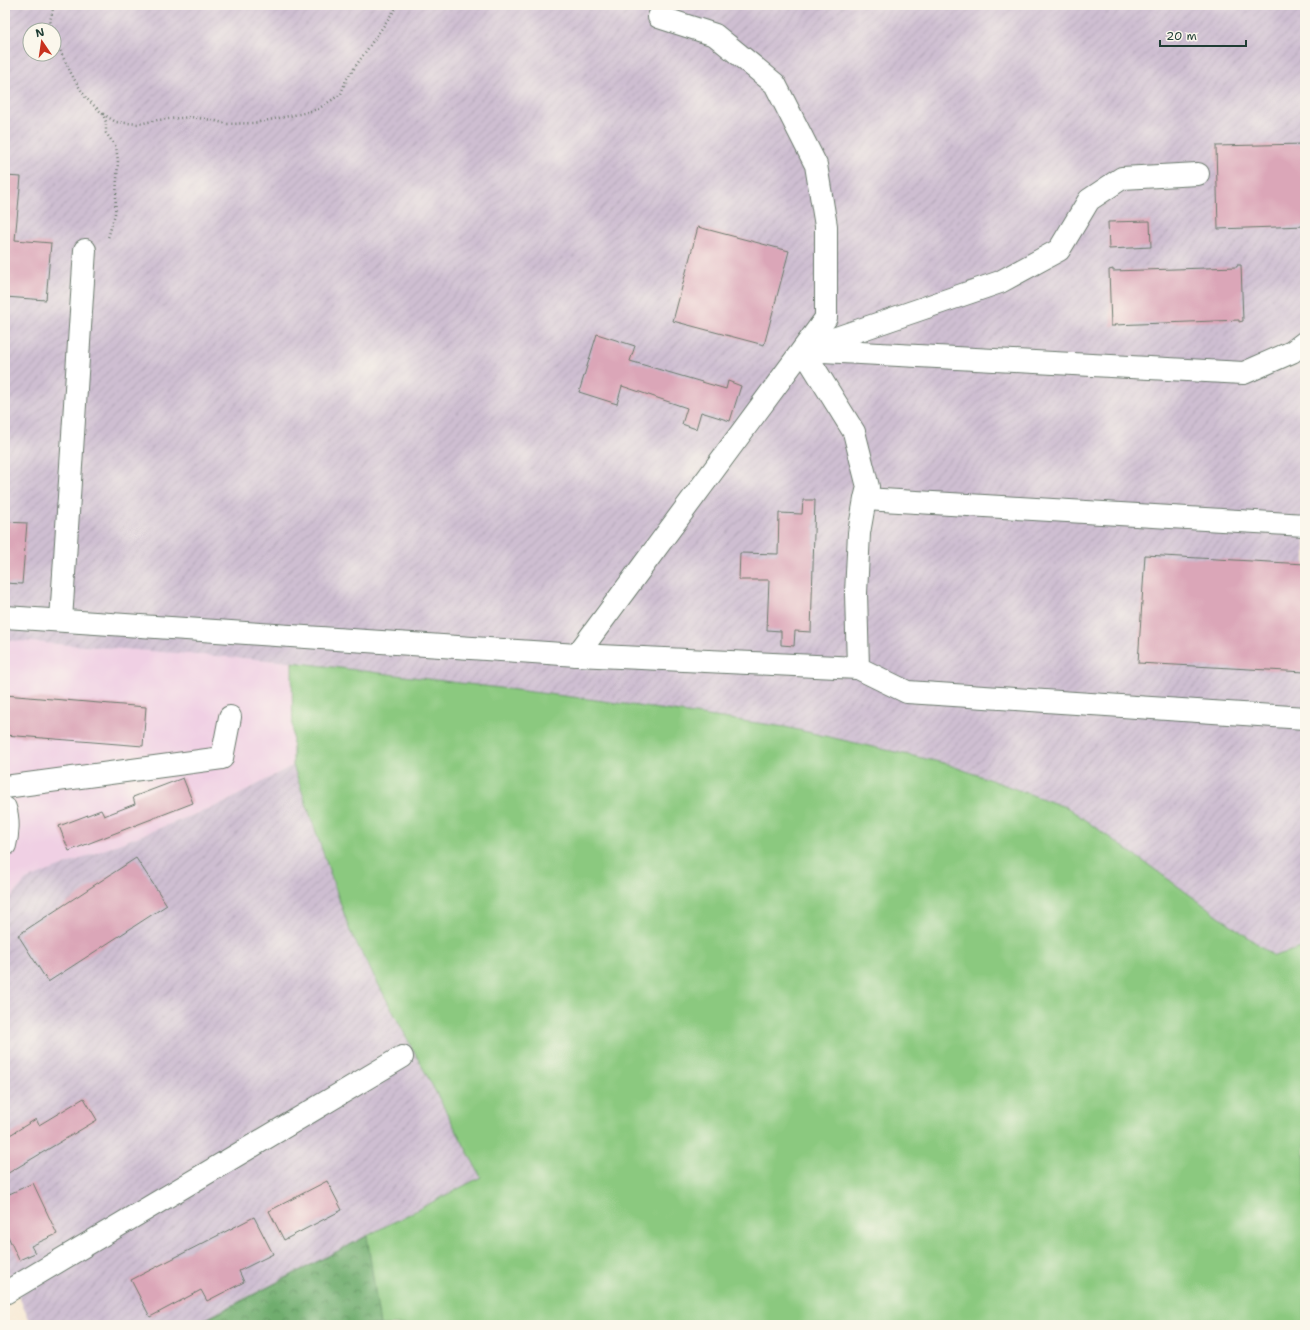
<svg xmlns="http://www.w3.org/2000/svg" width="1310" height="1330" font-family="'Shantell Sans',sans-serif">
	<style>
		.built { fill: #f0d0e4 }
		.industrial { fill: url(#industrial-furrows); fill-rule: evenodd }
		.green { fill: #8bc97f; stroke: #55835a }
		.forest { fill: url(#forest-crowns); stroke: #487551 }
		.building { fill: #dba6b8 }
		.lines { fill: none; stroke-linecap: round; stroke-linejoin: round }
		.minor-casing { stroke: #6b7a6d; stroke-width: 24 }
		.path { stroke: #6b7a6d; stroke-width: 2.5; stroke-dasharray: 1 3; stroke-linecap: butt }
		.minor { stroke: #fff; stroke-width: 22 }
	</style>
	<defs>
		<pattern id="industrial-furrows" width="10" height="10" patternUnits="userSpaceOnUse"><rect width="10" height="10" fill="#cebed1"/><path d="M-1 1l2-2M0 10L10 0M9 11l2-2" fill="none" stroke="#b0a4b4"/></pattern>
		<pattern id="forest-crowns" width="20" height="18" patternUnits="userSpaceOnUse"><rect width="20" height="18" fill="#70ad6e"/><path d="M2 6a3 3 0 1 1 6 0M12 15a3 3 0 1 1 6 0" fill="none" stroke="#5b8e5b"/></pattern>
	</defs>
	<rect width="100%" height="100%" fill="#fbf7ec"/>
	<filter id="ink" filterUnits="userSpaceOnUse"><feTurbulence type="fractalNoise" baseFrequency=".025" numOctaves="2"/><feDisplacementMap in="SourceGraphic" scale="8" xChannelSelector="R" yChannelSelector="G"/><feConvolveMatrix kernelMatrix="1 2 1 2 8 2 1 2 1" color-interpolation-filters="sRGB"/></filter>
	<filter id="wash" filterUnits="userSpaceOnUse"><feTurbulence type="fractalNoise" baseFrequency=".012" numOctaves="4" result="noise"/><feDisplacementMap in="SourceGraphic" scale="16" xChannelSelector="R" yChannelSelector="G"/><feGaussianBlur stdDeviation="0.9" result="paint"/><feColorMatrix in="noise" values="0 0 0 0 0 0 0 0 0 0 0 0 0 0 0 0 0 1.4 0 .05"/><feComposite in="paint" operator="in"/></filter>
	<g filter="url(#wash)">
		<rect width="100%" height="100%" fill="#f7ead6"/>
		<polygon class="built" points="5,637 292,662 293,765 224,803 27,880 5,904"/>
		<g class="industrial">
			<path d="M5,5H1305V947L1274,956L1150,866L1068,808L944,763L785,727L596,700L292,662L5,640ZM30,30H54V54H30Z"/>
			<polygon points="293,765 350,931 481,1177 194,1325 32,1325 5,1266 5,904 26,880 224,803"/>
		</g>
		<polygon class="green" points="292,662 596,700 785,727 944,763 1068,808 1150,866 1274,956 1305,947 1305,1325 194,1325 481,1177 350,931 293,765"/>
		<polygon class="forest" points="367,1236 380,1325 196,1325"/>
		<g id="blocks">
			<g class="building">
				<polygon points="1305,144 1305,226 1218,229 1216,146"/>
				<polygon points="5,176 21,177 15,240 51,243 46,300 5,297"/>
				<polygon points="1150,221 1151,247 1109,249 1108,222"/>
				<polygon points="698,227 789,251 764,345 673,321"/>
				<polygon points="1237,265 1241,265 1243,321 1239,322 1239,320 1114,325 1115,326 1111,326 1109,270 1113,269 1113,271 1237,267"/>
				<polygon points="597,334 635,346 630,361 726,389 728,381 741,386 730,421 701,412 696,429 682,424 687,408 628,388 622,386 617,404 579,392"/>
				<polygon points="803,500 815,500 811,632 795,631 794,646 781,645 781,631 767,630 769,580 739,580 740,553 778,554 779,513 802,514"/>
				<polygon points="5,522 27,523 22,584 5,583"/>
				<polygon points="1145,555 1305,564 1305,672 1138,663"/>
				<polygon points="5,695 146,707 143,746 5,735"/>
				<polygon points="183,778 193,803 69,851 59,826 101,810 104,816 135,804 133,797"/>
				<polygon points="136,858 167,905 48,982 18,935"/>
				<polygon points="84,1098 97,1120 5,1175 5,1138 36,1119 39,1125"/>
				<polygon points="327,1181 342,1210 284,1240 269,1211"/>
				<polygon points="33,1183 57,1234 31,1246 35,1253 19,1260 5,1230 5,1196"/>
				<polygon points="254,1217 273,1254 239,1271 244,1282 207,1301 201,1290 150,1317 131,1280"/>
			</g>
		</g>
	</g>
	<g filter="url(#ink)">
		<use href="#blocks" fill-opacity="0" stroke="#6b7a6d" stroke-width="1"/>
		<g class="lines">
			<defs>
				<g id="minor">
					<polyline points="813,346 1000,282 1059,250 1089,200 1122,178 1198,174"/>
					<polyline points="803,350 854,432 868,487 865,499 859,533 856,593 858,668 907,692 1305,718"/>
					<polyline points="803,350 1244,373 1292,352 1305,342"/>
					<polyline points="865,499 1305,525"/>
					<polyline points="5,617 577,655 826,318 826,226 816,165 775,84 715,35 659,17"/>
					<polyline points="61,620 85,250"/>
					<polyline points="577,655 858,668"/>
					<polyline points="5,787 222,758 230,717"/>
					<path d="M5,808C9,819 8,835 5,845"/>
					<polyline points="5,1293 402,1057"/>
				</g>
			</defs>
			<use href="#minor" class="minor-casing"/>
			<g class="path">
				<polyline points="53,30 50,21 54,5"/>
				<polyline points="54,32 61,53 74,79 86,98 103,114 106,122 106,133 116,147 118,161 115,214 108,238"/>
				<polyline points="103,114 116,122 138,124 158,120 191,117 212,120 227,124 254,123 304,113 318,109 341,94 346,80 398,5"/>
			</g>
			<use href="#minor" class="minor"/>
		</g>
	</g>
	<rect width="1310" height="1330" fill="none" stroke="#fbf7ec" stroke-width="20"/>
	<g transform="translate(42 42) rotate(347)"><circle r="19" fill="#fbf7ec" stroke="#a3ada2"/>
	<path d="M0-3L7 15L0 10L-7 15Z" fill="#c8321e"/>
	<text y="-6" font-size="11" font-weight="bold" text-anchor="middle" fill="#1f3d34">N</text>
	</g>
	<path d="M1160 40v6h86v-6" fill="none" stroke="#1f3d34" stroke-width="2"/>
	<text x="1166" y="40" font-size="12" fill="#1f3d34" stroke="#fbf7ec" stroke-width="3" paint-order="stroke">20 m</text>
</svg>
